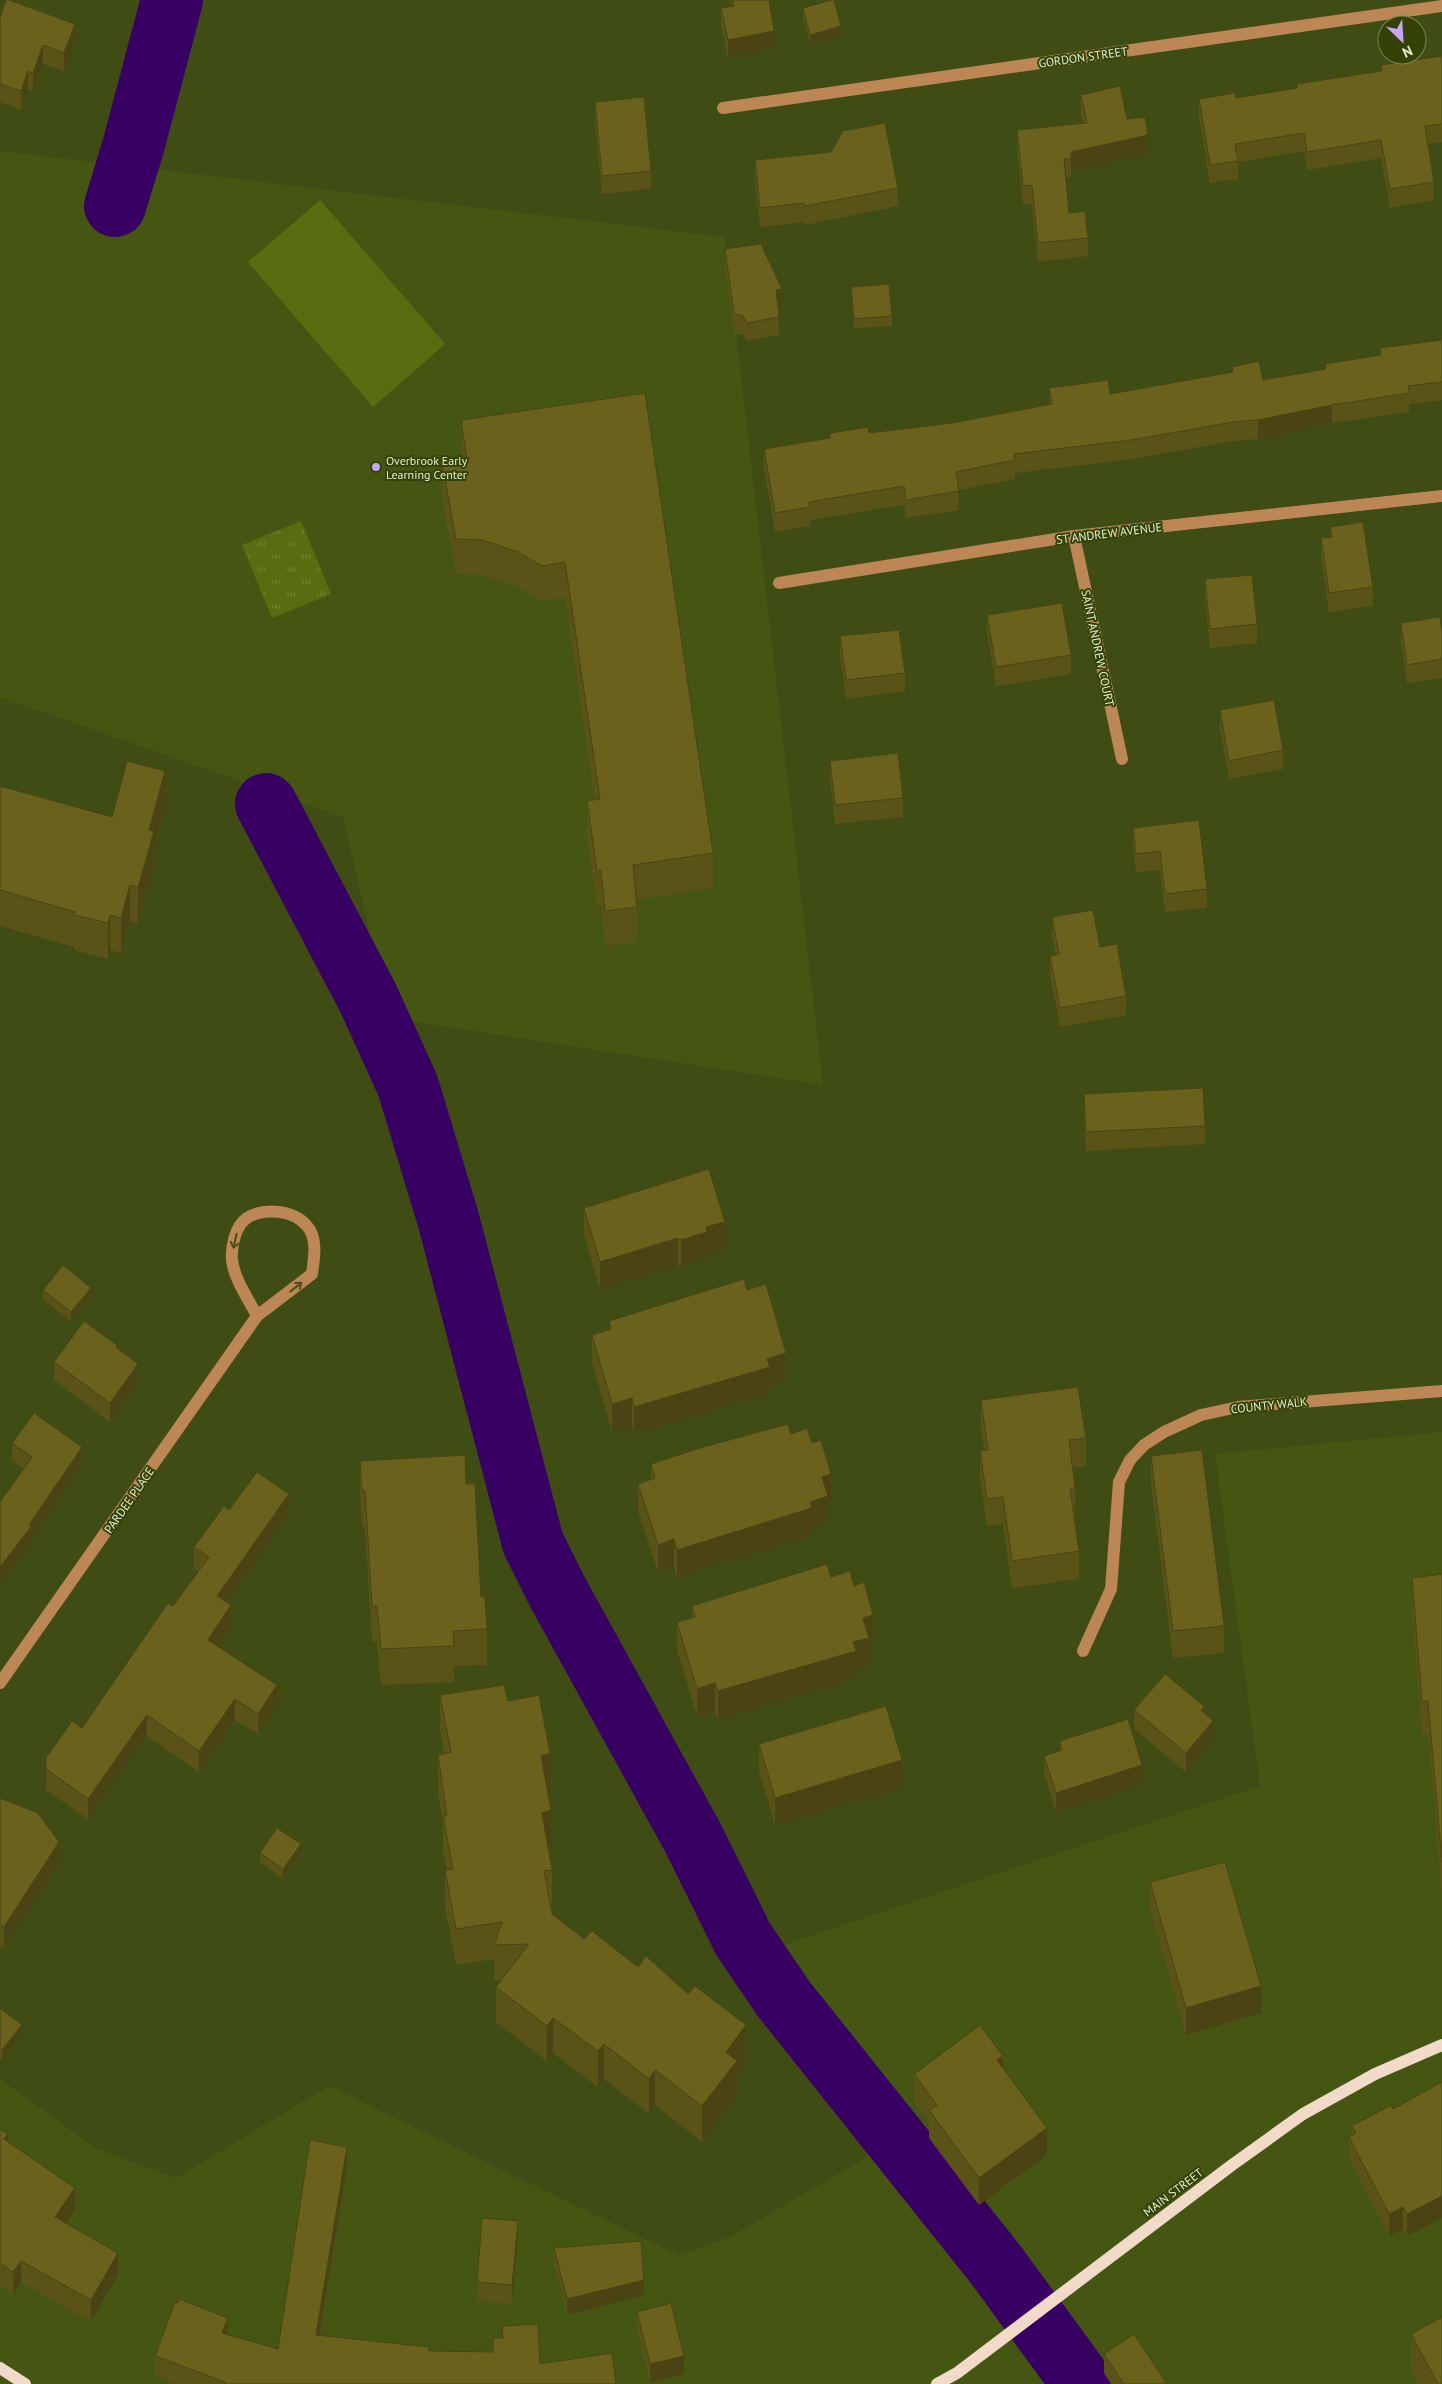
<svg xmlns="http://www.w3.org/2000/svg" width="1442" height="2384" font-family="'PT Sans',sans-serif">
	<style>
		.built { fill: #455613 }
		.grass { fill: url(#grass-tufts) }
		.pitch { fill: #586d0f }
		.lines { fill: none; stroke-linecap: round; stroke-linejoin: round }
		.river { stroke: #380062; stroke-width: 62 }
		.minor { stroke: #bc8655; stroke-width: 12 }
		.major { stroke: #f1dac8; stroke-width: 12 }
		.wall { fill: #5a5318 }
		.shaded-wall { fill: #4a4414 }
		.building { fill: #69611c; stroke: #4a4414 }
		.oneway { stroke: #4f5016 }
		.poi-dot { fill: #c5a7f1; stroke: #344206; stroke-width: 2 }
		.labels { text-anchor: middle; dominant-baseline: central; stroke-width: 4; stroke-linejoin: round; paint-order: stroke }
		.street-label { font-size: 12px; fill: #e3edd0; stroke: #344206 }
		.poi-label { font-size: 12px; fill: #e3edd0; stroke: #344206; text-anchor: start }
	</style>
	<defs>
		<pattern id="grass-tufts" width="24" height="20" patternUnits="userSpaceOnUse" patternTransform="scale(1.25)"><rect width="24" height="20" fill="#586d0f"/><path d="M3 7l-1-3M5 7V3M7 7l1-3M15 17l-1-3M17 17v-4M19 17l1-3" fill="none" stroke="#708231"/></pattern>
	</defs>
	<rect width="100%" height="100%" fill="#3f4d15"/>
	<g class="built">
		<polygon points="0,151 725,237 823,1085 403,1020 375,955 343,817 0,697"/>
		<polygon points="1442,1432 1442,2384 0,2384 0,2079 97,2149 176,2178 329,2086 680,2256 732,2236 918,2127 768,1950 1260,1786 1215,1454"/>
	</g>
	<polygon class="grass" points="301,521 331,594 272,618 242,545"/>
	<polygon class="pitch" points="320,200 445,344 373,407 248,262"/>
	<g class="lines">
		<g class="river">
			<polyline points="115,206 133,147 172,0"/>
			<polyline points="266,804 368,998 408,1086 449,1222 533,1543 558,1593 693,1838 743,1939 783,1998 996,2265 1083,2384"/>
		</g>
		<g class="minor">
			<polyline points="723,108 1442,6"/>
			<polyline points="1074,536 1122,759"/>
			<polyline points="779,583 1074,536 1442,496"/>
			<polyline points="1083,1651 1111,1589 1119,1482 1130,1460 1144,1445 1164,1432 1201,1415 1238,1407 1442,1391"/>
			<path d="M0,1683L257,1316L312,1274C314,1259 318,1238 307,1226C294,1210 264,1207 247,1218C235,1226 231,1247 232,1260C234,1279 249,1300 257,1316"/>
		</g>
		<g class="major">
			<polyline points="0,2368 25,2384"/>
			<polyline points="937,2384 957,2373 1232,2165 1303,2114 1375,2074 1442,2045"/>
		</g>
	</g>
	<g class="wall">
		<polygon points="731,0 769,0 774,48 728,58 721,26 721,8 732,6"/>
		<polygon points="803,8 841,36 810,44 803,17"/>
		<polygon points="0,18 75,43 64,71 43,64 33,91 28,90 21,110 0,102"/>
		<polygon points="1442,56 1442,142 1428,144 1434,182 1434,200 1390,208 1381,158 1307,170 1304,151 1238,162 1238,179 1210,183 1199,118 1199,99 1236,98 1297,88 1297,84 1381,71 1381,65"/>
		<polygon points="1081,95 1127,119 1148,154 1071,171 1071,177 1065,178 1069,213 1088,238 1088,256 1038,262 1032,204 1023,205 1017,149 1017,130 1083,123 1081,114"/>
		<polygon points="595,102 651,171 651,189 602,194 595,121"/>
		<polygon points="755,160 898,188 898,206 805,225 804,222 760,227 755,179"/>
		<polygon points="725,249 782,307 778,308 779,335 747,341 742,334 734,334 725,267"/>
		<polygon points="851,287 892,316 892,326 854,328"/>
		<polygon points="1442,340 1442,400 1409,404 1409,412 1332,423 1258,439 1233,441 1132,459 1015,473 1015,479 958,490 959,510 906,518 904,505 810,520 810,526 775,532 764,468 764,449 830,438 830,433 869,433 952,423 1049,404 1049,388 1110,394 1232,372 1232,367 1263,380 1325,369 1325,364 1380,355 1380,348"/>
		<polygon points="645,393 713,853 713,888 636,900 637,907 637,942 605,946 601,905 597,906 587,836 587,801 595,800 565,597 542,601 518,587 483,575 456,574 442,498 442,463 462,459 461,420"/>
		<polygon points="1330,527 1373,587 1373,606 1329,612 1321,557 1321,538 1330,537"/>
		<polygon points="1205,579 1257,624 1257,643 1210,648 1205,598"/>
		<polygon points="987,615 1071,655 1071,674 996,686 987,633"/>
		<polygon points="1401,623 1442,632 1442,678 1407,683 1401,641"/>
		<polygon points="840,636 905,673 905,691 846,699 840,655"/>
		<polygon points="1220,710 1283,750 1283,769 1229,779 1220,729"/>
		<polygon points="830,761 903,798 903,817 835,824 830,779"/>
		<polygon points="0,786 112,817 165,806 154,850 154,866 138,923 130,921 121,953 110,950 108,959 74,950 74,947 0,926"/>
		<polygon points="1133,828 1207,889 1207,908 1165,912 1160,870 1136,872 1133,846"/>
		<polygon points="1052,917 1100,947 1126,996 1126,1015 1060,1027 1050,974 1050,956 1056,955 1052,936"/>
		<polygon points="1084,1094 1205,1126 1205,1144 1086,1151 1084,1113"/>
		<polygon points="584,1208 725,1249 707,1254 707,1259 681,1267 678,1265 600,1289 584,1235"/>
		<polygon points="43,1290 91,1298 71,1322 43,1299"/>
		<polygon points="747,1290 786,1380 770,1385 770,1394 634,1434 632,1426 612,1432 592,1362 592,1335 609,1330 609,1321"/>
		<polygon points="54,1362 138,1382 110,1422 54,1380"/>
		<polygon points="981,1400 1086,1438 1086,1466 1073,1467 1075,1488 1075,1515 1074,1515 1079,1551 1079,1579 1012,1588 1003,1524 987,1526 980,1478 980,1451 984,1450 981,1428"/>
		<polygon points="791,1434 831,1501 828,1502 828,1523 812,1528 812,1536 677,1577 674,1566 658,1572 638,1511 638,1484 651,1479 651,1464"/>
		<polygon points="12,1443 82,1464 31,1540 31,1544 0,1584 0,1502 24,1469 12,1460"/>
		<polygon points="1151,1456 1224,1626 1224,1653 1173,1658 1151,1483"/>
		<polygon points="360,1461 466,1484 481,1597 487,1629 487,1665 454,1666 454,1682 381,1685 377,1641 372,1642 365,1527 362,1527 360,1496"/>
		<polygon points="289,1515 227,1602 231,1626 218,1646 277,1706 258,1734 235,1720 199,1772 147,1736 88,1819 46,1790 46,1758 82,1728 173,1606 199,1571 194,1568 194,1547"/>
		<polygon points="1442,1574 1442,1896 1428,1734 1422,1735 1412,1611 1412,1578"/>
		<polygon points="831,1577 873,1642 869,1643 869,1665 856,1669 856,1679 718,1719 715,1711 697,1716 677,1650 677,1622 692,1618 692,1606"/>
		<polygon points="440,1695 508,1701 550,1789 547,1790 551,1845 548,1846 552,1870 552,1905 550,1906 552,1914 746,2060 737,2074 737,2096 702,2142 655,2105 649,2114 604,2079 598,2087 553,2053 547,2061 496,2022 496,1987 502,1980 494,1980 494,1959 456,1965 445,1906 445,1870 447,1870 443,1852 443,1824 438,1791 438,1755 444,1754 440,1731"/>
		<polygon points="1134,1710 1205,1713 1213,1739 1186,1772 1134,1729"/>
		<polygon points="1060,1741 1142,1784 1056,1812 1044,1774 1044,1756 1060,1751"/>
		<polygon points="759,1744 902,1788 775,1825 759,1771"/>
		<polygon points="0,1798 59,1864 4,1948 0,1945"/>
		<polygon points="260,1853 301,1853 283,1879 260,1862"/>
		<polygon points="1150,1882 1261,2013 1186,2035 1150,1909"/>
		<polygon points="0,2008 22,2034 2,2060 0,2058"/>
		<polygon points="1003,2068 1047,2155 979,2205 929,2138 929,2121 914,2101 914,2074"/>
		<polygon points="1442,2082 1407,2236 1403,2229 1389,2236 1349,2159 1349,2137 1352,2136 1352,2126 1393,2109"/>
		<polygon points="0,2129 8,2142 75,2210 66,2223 118,2275 91,2322 21,2283 13,2294 0,2285"/>
		<polygon points="347,2167 320,2336 429,2351 493,2352 493,2338 502,2338 502,2326 540,2364 616,2384 176,2384 155,2376 155,2356 228,2334 278,2349"/>
		<polygon points="518,2239 512,2304 477,2301 477,2282"/>
		<polygon points="554,2248 644,2295 567,2315 554,2264"/>
		<polygon points="637,2312 684,2374 650,2383 637,2331"/>
		<polygon points="1411,2334 1442,2384 1419,2384 1411,2370"/>
		<polygon points="1104,2354 1167,2384 1111,2384 1104,2373"/>
	</g>
	<g class="shaded-wall">
		<polygon points="75,24 75,43 64,71 64,53"/>
		<polygon points="841,26 841,36 810,44 810,35"/>
		<polygon points="774,31 774,48 728,58 728,40"/>
		<polygon points="43,45 43,64 33,91 33,73"/>
		<polygon points="28,71 28,90 21,110 21,91"/>
		<polygon points="1148,135 1148,154 1071,171 1071,152"/>
		<polygon points="782,289 782,307 776,309 776,290"/>
		<polygon points="1332,405 1332,423 1258,439 1258,420"/>
		<polygon points="165,771 165,806 154,850 154,866 138,923 138,888 149,830"/>
		<polygon points="130,885 130,921 121,953 121,918"/>
		<polygon points="110,915 110,950 108,959 108,923"/>
		<polygon points="725,1222 725,1249 707,1254 707,1259 681,1267 681,1240 706,1227"/>
		<polygon points="678,1238 678,1265 600,1289 600,1262"/>
		<polygon points="91,1288 91,1298 71,1322 71,1312"/>
		<polygon points="786,1353 786,1380 770,1385 770,1394 634,1434 634,1407 767,1359"/>
		<polygon points="138,1364 138,1382 110,1422 110,1403"/>
		<polygon points="632,1398 632,1426 612,1432 612,1404"/>
		<polygon points="82,1447 82,1464 31,1540 31,1544 0,1584 0,1567"/>
		<polygon points="831,1474 831,1501 828,1502 828,1523 812,1528 812,1536 677,1577 677,1550 810,1502 822,1477"/>
		<polygon points="289,1494 289,1515 217,1616 217,1596"/>
		<polygon points="674,1539 674,1566 658,1572 658,1545"/>
		<polygon points="231,1605 231,1626 208,1661 208,1640"/>
		<polygon points="873,1615 873,1642 869,1643 869,1665 856,1669 856,1679 718,1719 718,1691 853,1642 863,1618"/>
		<polygon points="715,1683 715,1711 697,1716 697,1689"/>
		<polygon points="277,1685 277,1706 258,1734 258,1714"/>
		<polygon points="235,1699 235,1720 199,1772 199,1751"/>
		<polygon points="1205,1707 1205,1725 1201,1710"/>
		<polygon points="147,1715 147,1736 88,1819 88,1799"/>
		<polygon points="1213,1721 1213,1739 1186,1772 1186,1753"/>
		<polygon points="550,1753 550,1789 541,1791 541,1756"/>
		<polygon points="902,1760 902,1788 775,1825 775,1798"/>
		<polygon points="1142,1765 1142,1784 1056,1812 1056,1793"/>
		<polygon points="551,1810 551,1845 542,1849 542,1813"/>
		<polygon points="59,1842 59,1864 4,1948 4,1927"/>
		<polygon points="301,1844 301,1853 283,1879 283,1869"/>
		<polygon points="1261,1986 1261,2013 1186,2035 1186,2008"/>
		<polygon points="553,2018 553,2053 547,2061 547,2026"/>
		<polygon points="22,2025 22,2034 2,2060 2,2050"/>
		<polygon points="746,2025 746,2060 737,2074 737,2096 702,2142 702,2106 726,2052"/>
		<polygon points="604,2044 604,2079 598,2087 598,2051"/>
		<polygon points="1003,2056 1003,2083 997,2060"/>
		<polygon points="655,2070 655,2105 649,2114 649,2079"/>
		<polygon points="1047,2128 1047,2155 979,2205 979,2178"/>
		<polygon points="8,2134 8,2156 4,2139"/>
		<polygon points="347,2147 347,2167 316,2356 316,2335"/>
		<polygon points="75,2188 75,2210 55,2239 55,2217"/>
		<polygon points="1442,2196 1442,2218 1407,2236 1407,2214"/>
		<polygon points="1403,2207 1403,2229 1389,2236 1389,2214"/>
		<polygon points="518,2221 518,2239 512,2304 512,2285"/>
		<polygon points="118,2253 118,2275 91,2322 91,2300"/>
		<polygon points="21,2261 21,2283 13,2294 13,2272"/>
		<polygon points="644,2280 644,2295 567,2315 567,2299"/>
		<polygon points="228,2318 228,2338 222,2333"/>
		<polygon points="684,2356 684,2374 650,2383 650,2364"/>
	</g>
	<g class="building">
		<polygon points="6,0 9,0 75,24 64,53 43,45 33,73 28,71 21,91 0,84 0,18"/>
		<polygon points="733,0 769,0 774,31 728,40 721,8 734,6"/>
		<polygon points="831,0 834,0 841,26 810,35 803,8"/>
		<polygon points="1442,56 1442,124 1425,126 1434,182 1390,189 1381,140 1307,152 1304,133 1235,144 1238,161 1210,165 1199,99 1235,93 1236,98 1297,88 1297,84 1382,71 1381,65"/>
		<polygon points="1120,86 1127,119 1145,117 1148,135 1071,152 1071,159 1064,159 1069,213 1085,211 1088,238 1038,243 1032,185 1023,186 1017,130 1087,123 1081,95"/>
		<polygon points="644,97 651,171 602,176 595,102"/>
		<polygon points="885,123 898,188 805,206 804,203 760,208 755,160 831,152 843,131"/>
		<polygon points="761,244 782,289 776,290 779,317 747,323 742,315 734,315 725,249"/>
		<polygon points="889,284 892,316 854,319 851,287"/>
		<polygon points="1442,340 1442,382 1408,386 1409,393 1332,405 1258,420 1233,422 1132,440 1014,454 1015,460 956,472 959,491 906,500 904,486 809,502 810,507 775,513 764,449 830,438 830,433 868,427 869,433 952,423 1052,404 1049,388 1108,380 1110,394 1233,372 1232,367 1259,361 1263,380 1326,369 1325,364 1381,355 1380,348"/>
		<polygon points="645,393 713,853 633,865 637,907 605,911 601,870 597,871 587,801 600,799 565,562 542,566 518,552 483,540 456,539 442,463 467,459 461,420"/>
		<polygon points="1363,522 1373,587 1329,593 1321,538 1332,537 1330,527"/>
		<polygon points="1252,575 1257,624 1210,629 1205,579"/>
		<polygon points="1062,603 1071,655 996,667 987,615"/>
		<polygon points="1440,617 1442,632 1442,659 1407,665 1401,623"/>
		<polygon points="899,630 905,673 846,680 840,636"/>
		<polygon points="1274,700 1283,750 1229,761 1220,710"/>
		<polygon points="898,753 903,798 835,805 830,761"/>
		<polygon points="127,761 165,771 149,830 154,831 138,888 130,885 121,918 110,915 108,923 74,915 75,912 0,890 0,786 112,817"/>
		<polygon points="1199,820 1207,889 1165,894 1160,851 1136,854 1133,828"/>
		<polygon points="1093,910 1100,947 1117,944 1126,996 1060,1008 1050,956 1059,954 1052,917"/>
		<polygon points="1203,1088 1205,1126 1086,1132 1084,1094"/>
		<polygon points="709,1169 725,1222 706,1227 707,1232 681,1240 678,1238 600,1262 584,1208"/>
		<polygon points="63,1265 91,1288 71,1312 43,1290"/>
		<polygon points="744,1279 747,1290 766,1284 786,1353 767,1359 770,1367 634,1407 632,1398 612,1404 592,1335 611,1329 609,1321"/>
		<polygon points="84,1321 117,1345 116,1347 138,1364 110,1403 54,1362"/>
		<polygon points="1078,1387 1086,1438 1069,1440 1075,1488 1070,1488 1079,1551 1012,1561 1003,1497 987,1499 980,1451 988,1450 981,1400"/>
		<polygon points="34,1413 82,1447 29,1525 31,1527 0,1567 0,1502 32,1457 12,1443"/>
		<polygon points="788,1424 791,1434 807,1428 812,1443 821,1440 831,1474 822,1477 828,1496 810,1502 812,1508 677,1550 674,1539 658,1545 638,1484 655,1478 651,1464 700,1448"/>
		<polygon points="1202,1450 1224,1626 1173,1631 1151,1456"/>
		<polygon points="465,1455 466,1484 475,1484 481,1597 485,1597 487,1629 453,1631 454,1646 381,1649 377,1606 372,1606 365,1491 362,1491 360,1461"/>
		<polygon points="257,1472 289,1494 217,1596 231,1605 208,1640 277,1685 258,1714 235,1699 199,1751 147,1715 88,1799 46,1769 46,1758 72,1721 82,1728 168,1603 173,1606 209,1557 194,1547 224,1506 229,1510"/>
		<polygon points="827,1564 831,1577 850,1571 854,1586 864,1582 873,1615 863,1618 869,1638 853,1642 856,1651 718,1691 715,1683 697,1689 677,1622 695,1617 692,1606"/>
		<polygon points="1442,1574 1442,1863 1428,1701 1422,1701 1412,1578"/>
		<polygon points="1165,1674 1205,1707 1201,1710 1213,1721 1186,1753 1134,1710"/>
		<polygon points="504,1685 508,1701 539,1695 550,1753 541,1756 551,1810 542,1813 552,1870 544,1871 552,1914 584,1939 592,1931 638,1967 646,1956 688,1994 695,1986 746,2025 726,2052 737,2061 702,2106 655,2070 649,2079 604,2044 598,2051 553,2018 547,2026 496,1987 529,1944 494,1945 502,1922 456,1929 445,1870 453,1869 443,1816 447,1816 438,1755 451,1752 440,1695"/>
		<polygon points="886,1706 902,1760 775,1798 759,1744"/>
		<polygon points="1128,1719 1142,1765 1056,1793 1044,1756 1062,1750 1060,1741"/>
		<polygon points="0,1798 38,1813 59,1842 4,1927 0,1924"/>
		<polygon points="277,1828 301,1844 283,1869 260,1853"/>
		<polygon points="1225,1862 1261,1986 1186,2008 1150,1882"/>
		<polygon points="0,2008 22,2025 2,2050 0,2049"/>
		<polygon points="980,2025 1003,2056 997,2060 1047,2128 979,2178 929,2110 937,2105 914,2074"/>
		<polygon points="1442,2082 1442,2196 1407,2214 1403,2207 1389,2214 1349,2137 1356,2133 1352,2126 1391,2105 1393,2109"/>
		<polygon points="0,2129 8,2134 4,2139 75,2188 55,2217 118,2253 91,2300 21,2261 13,2272 0,2263"/>
		<polygon points="310,2140 347,2147 316,2335 429,2347 429,2351 493,2352 493,2338 503,2338 502,2326 538,2324 540,2364 612,2353 616,2384 224,2384 225,2382 155,2356 175,2302 178,2303 179,2299 228,2318 222,2333 278,2349"/>
		<polygon points="482,2218 518,2221 512,2285 477,2282"/>
		<polygon points="641,2241 644,2280 567,2299 554,2248"/>
		<polygon points="671,2303 684,2356 650,2364 637,2312"/>
		<polygon points="1442,2317 1442,2384 1438,2384 1411,2334"/>
		<polygon points="1134,2334 1167,2384 1124,2384 1104,2354"/>
	</g>
	<defs><path id="oneway-shaft" d="M-6 0H5M1.5-3L5.5 0L1.5 3" fill="none" stroke-width="1.6" stroke-linecap="round" stroke-linejoin="round" transform="scale(1.25)"/></defs>
	<g class="oneway">
		<use href="#oneway-shaft" transform="translate(235 1241) rotate(103)"/>
		<use href="#oneway-shaft" transform="translate(296 1287) rotate(-38)"/>
	</g>
	<circle class="poi-dot" cx="376" cy="467" r="5"/>
	<g class="labels">
		<g class="street-label">
			<text transform="translate(1083 57) rotate(-8)">GORDON STREET</text>
			<text transform="translate(1109 533) rotate(-7)">ST ANDREW AVENUE</text>
			<text transform="translate(1098 648) rotate(78)">SAINT ANDREW COURT</text>
			<text transform="translate(1269 1405) rotate(-6)">COUNTY WALK</text>
			<text transform="translate(129 1500) rotate(-55)">PARDEE PLACE</text>
			<text transform="translate(1173 2192) rotate(-37)">MAIN STREET</text>
		</g>
		<g class="poi-label">
			<text x="386" y="460">Overbrook Early<tspan x="386" dy="14">Learning Center</tspan></text>
		</g>
	</g>
	<g transform="translate(1402 40) rotate(155)"><circle r="24" fill="#344206" stroke="#7a8657"/>
	<path d="M0-4L9 19L0 12L-9 19Z" fill="#c5a7f1"/>
	<text y="-8" font-size="14" font-weight="bold" text-anchor="middle" fill="#e3edd0">N</text>
	</g>
</svg>
